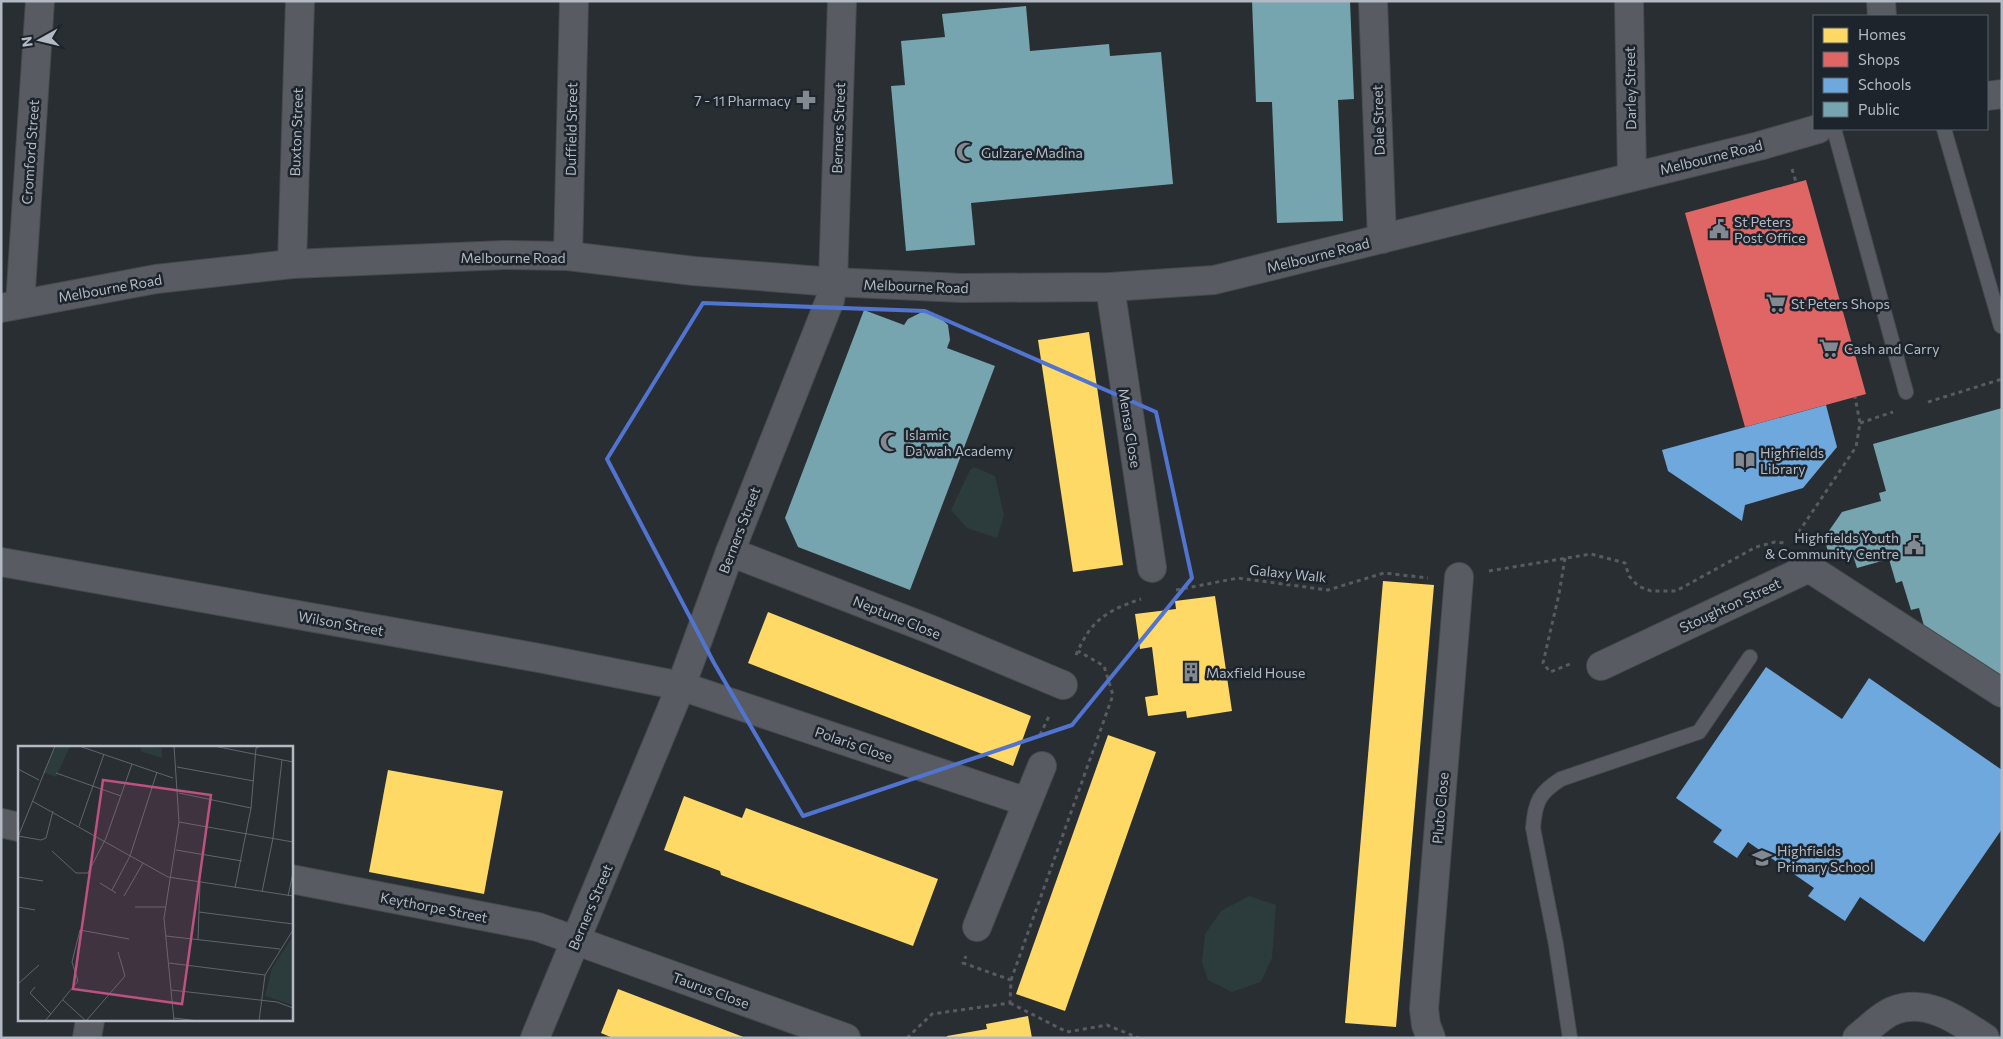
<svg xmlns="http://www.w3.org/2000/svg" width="2003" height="1039" font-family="Commissioner,sans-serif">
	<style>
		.green { fill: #2c3b3c }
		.homes { fill: #ffd966 }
		.shops { fill: #e06666 }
		.schools { fill: #6fa8dc }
		.public { fill: #76a5af }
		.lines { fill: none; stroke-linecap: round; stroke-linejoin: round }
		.service-casing { stroke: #464a4e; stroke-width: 16 }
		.minor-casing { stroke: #464a4e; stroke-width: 30 }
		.path { stroke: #585c60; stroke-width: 3; stroke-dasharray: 4 4; stroke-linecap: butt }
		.service { stroke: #585c62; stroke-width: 14 }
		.minor { stroke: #585c62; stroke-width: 28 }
		.marked { fill: none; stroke: #5274d1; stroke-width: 4; stroke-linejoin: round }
		.labels { text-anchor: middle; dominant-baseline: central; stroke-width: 5; stroke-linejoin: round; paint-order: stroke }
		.street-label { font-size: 14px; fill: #b3bac4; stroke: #1d242c }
		.poi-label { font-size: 14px; fill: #b3bac4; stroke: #1d242c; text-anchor: start }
		.inset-road { fill: none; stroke: #60666d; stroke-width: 1 }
		.view { fill: #bd5180; fill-opacity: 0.15; stroke: #bd5180; stroke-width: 2.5 }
		.inset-edge { fill: none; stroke: #b3bac4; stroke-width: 2.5 }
	</style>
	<rect width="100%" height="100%" fill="#292e33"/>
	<g class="green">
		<polygon points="974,467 995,476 1004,515 997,538 967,528 951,510 970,470"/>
		<polygon points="1249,896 1276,905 1272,958 1261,982 1232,992 1208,980 1202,962 1205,934 1221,911"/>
	</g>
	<g class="homes">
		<polygon points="1089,332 1123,565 1073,572 1038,340"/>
		<polygon points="1383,581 1434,585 1396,1027 1345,1023"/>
		<polygon points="1215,596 1232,711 1187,718 1186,711 1148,716 1145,697 1158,695 1152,647 1140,649 1135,614 1176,609 1175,601"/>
		<polygon points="768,612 1031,716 1013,766 748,663"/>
		<polygon points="1108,735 1156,752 1065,1011 1016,994"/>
		<polygon points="388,770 503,791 484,894 369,872"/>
		<polygon points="684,796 742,818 746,808 938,879 913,946 721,875 720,871 664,850"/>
		<polygon points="618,989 746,1038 613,1038 601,1033"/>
		<polygon points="1028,1016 1032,1038 947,1038 947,1036 987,1029 986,1024"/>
	</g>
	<polygon class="shops" points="1806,180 1866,394 1745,427 1685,213"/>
	<g class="schools">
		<polygon points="1826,405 1837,447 1803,488 1745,505 1742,521 1668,471 1662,450"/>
		<polygon points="1766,667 1842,719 1869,678 2002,770 2002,829 1924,942 1860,897 1845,921 1808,896 1814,888 1748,842 1737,858 1713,842 1722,830 1676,798"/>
	</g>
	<g class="public">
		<polygon points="1252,1 1350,1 1354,99 1338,100 1343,221 1277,223 1272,102 1256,102"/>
		<polygon points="1026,6 1030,51 1109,44 1110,56 1161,52 1173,184 971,203 975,245 906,251 891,86 905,85 901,41 945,37 942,14"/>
		<polygon points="864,310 904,325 908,319 922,312 937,315 948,325 950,340 947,348 995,366 910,590 798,547 785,518"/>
		<polygon points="2002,408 2002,685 1927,637 1919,608 1911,610 1902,581 1896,583 1889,559 1857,568 1852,552 1830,558 1824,538 1842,512 1881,501 1879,493 1886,491 1873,444"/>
	</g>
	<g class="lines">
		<defs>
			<g id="service">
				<polyline points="1834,129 1906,392"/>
				<polyline points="1944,129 2001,326"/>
				<path d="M1570,1038L1556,945L1533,828C1535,802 1539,793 1561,779L1699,732L1750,657"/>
			</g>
			<g id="minor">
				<polyline points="1373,1 1382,239"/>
				<polyline points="1629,1 1632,176"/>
				<polyline points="1881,1 1882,16"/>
				<polyline points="1987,96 2002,94"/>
				<polyline points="568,256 574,1"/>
				<polyline points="292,264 300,1"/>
				<polyline points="1110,287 1152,568"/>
				<polyline points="20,304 40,1"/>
				<polyline points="1,308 156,279 292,264 504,255 568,256 694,271 833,282 961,288 1110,287 1214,280 1759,146 1818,129"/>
				<polyline points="730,552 932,630 1063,685"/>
				<polyline points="1,562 539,658 681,686 1027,802"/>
				<polyline points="1601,666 1809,568 2002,693"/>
				<polyline points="1,823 19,827"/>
				<polyline points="291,879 538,927 846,1038"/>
				<polyline points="977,927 1042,766"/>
				<polyline points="87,1038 90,1020"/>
				<polyline points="535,1038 681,686 730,552 830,300 833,282 842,1"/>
				<polyline points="1431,1038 1426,1025 1424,1009 1459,577"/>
				<path d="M1857,1038C1867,1030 1883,1014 1895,1010C1927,998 1959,1021 1985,1038"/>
			</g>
		</defs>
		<use href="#service" class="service-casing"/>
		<use href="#minor" class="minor-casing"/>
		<g class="path">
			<polyline points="1792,169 1796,182"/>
			<polyline points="1928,402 2002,379"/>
			<polyline points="1860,423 1893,412"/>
			<polyline points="1794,539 1856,447 1860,423 1855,397"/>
			<polyline points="1565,558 1559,594 1543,663 1550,672 1570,664"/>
			<polyline points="1489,571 1591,554 1625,563 1629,576 1638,586 1651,591 1676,591 1756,547 1775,542 1786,543"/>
			<polyline points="1176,590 1238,578 1328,590 1384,573 1428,578"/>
			<path d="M1076,655C1091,620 1106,611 1141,599"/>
			<polyline points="1040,735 1050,714"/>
			<polyline points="1011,980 1113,695 1104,666 1078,651"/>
			<polyline points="1010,1003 1067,1032 1107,1025 1139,1038"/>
			<polyline points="907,1038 932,1014 1010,1003 1011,980 963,963 966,956"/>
		</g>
		<use href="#service" class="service"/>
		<use href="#minor" class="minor"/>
	</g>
	<path class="marked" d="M703,303L925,311L1156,412L1192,578L1072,725L803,816L714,663L607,459Z"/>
	<defs>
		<symbol id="pharmacy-bare" viewBox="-9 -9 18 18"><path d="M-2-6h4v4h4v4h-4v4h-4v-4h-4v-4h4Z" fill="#838991" stroke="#1d242c" stroke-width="2.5" paint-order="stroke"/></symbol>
		<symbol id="mosque-bare" viewBox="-9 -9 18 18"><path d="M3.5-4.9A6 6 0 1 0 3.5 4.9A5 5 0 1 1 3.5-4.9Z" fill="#838991" stroke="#1d242c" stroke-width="2.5" paint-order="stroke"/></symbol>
		<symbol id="civic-bare" viewBox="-9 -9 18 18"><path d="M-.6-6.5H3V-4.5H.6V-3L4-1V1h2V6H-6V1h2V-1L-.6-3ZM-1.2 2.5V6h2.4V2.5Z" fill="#838991" stroke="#1d242c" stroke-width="2.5" paint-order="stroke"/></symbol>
		<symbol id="supermarket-bare" viewBox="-9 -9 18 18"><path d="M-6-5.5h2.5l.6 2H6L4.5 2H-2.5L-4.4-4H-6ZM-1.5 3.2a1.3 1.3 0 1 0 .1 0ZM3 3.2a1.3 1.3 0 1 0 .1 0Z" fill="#838991" stroke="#1d242c" stroke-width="2.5" paint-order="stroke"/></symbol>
		<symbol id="library-bare" viewBox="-9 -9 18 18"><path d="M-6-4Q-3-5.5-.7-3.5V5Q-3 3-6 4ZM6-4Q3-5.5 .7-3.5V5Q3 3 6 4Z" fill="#838991" stroke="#1d242c" stroke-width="2.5" paint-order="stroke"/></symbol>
		<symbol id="building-bare" viewBox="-9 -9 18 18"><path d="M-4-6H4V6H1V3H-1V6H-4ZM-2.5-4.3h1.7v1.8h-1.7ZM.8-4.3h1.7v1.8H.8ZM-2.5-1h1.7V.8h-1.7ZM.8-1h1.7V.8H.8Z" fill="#838991" stroke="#1d242c" stroke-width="2.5" paint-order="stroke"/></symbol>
		<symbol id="school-bare" viewBox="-9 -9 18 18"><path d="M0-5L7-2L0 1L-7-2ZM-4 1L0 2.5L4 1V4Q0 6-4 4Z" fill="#838991" stroke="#1d242c" stroke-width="2.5" paint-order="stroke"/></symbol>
	</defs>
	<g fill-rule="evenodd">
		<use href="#pharmacy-bare" x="792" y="86" width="28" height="28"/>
		<use href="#mosque-bare" x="952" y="138" width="28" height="28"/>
		<use href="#civic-bare" x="1705" y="215" width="28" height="28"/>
		<use href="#supermarket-bare" x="1762" y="289" width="28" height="28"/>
		<use href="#supermarket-bare" x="1815" y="334" width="28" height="28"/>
		<use href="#mosque-bare" x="876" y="428" width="28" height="28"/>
		<use href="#library-bare" x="1731" y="446" width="28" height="28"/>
		<use href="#civic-bare" x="1900" y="531" width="28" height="28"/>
		<use href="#building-bare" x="1177" y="658" width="28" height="28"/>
		<use href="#school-bare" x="1748" y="844" width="28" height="28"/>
	</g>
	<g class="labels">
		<g class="street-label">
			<text transform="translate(1630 88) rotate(-91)">Darley Street</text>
			<text transform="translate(1378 120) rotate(-92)">Dale Street</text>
			<text transform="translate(838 128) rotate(-88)">Berners Street</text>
			<text transform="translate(571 129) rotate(-89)">Duffield Street</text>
			<text transform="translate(296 132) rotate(-88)">Buxton Street</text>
			<text transform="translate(30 152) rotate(-86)">Cromford Street</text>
			<text transform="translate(1711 157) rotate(-14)">Melbourne Road</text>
			<text transform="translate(1318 255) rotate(-14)">Melbourne Road</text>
			<text x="513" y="257">Melbourne Road</text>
			<text transform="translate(916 286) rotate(2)">Melbourne Road</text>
			<text transform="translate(110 288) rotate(-10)">Melbourne Road</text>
			<text transform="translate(1130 428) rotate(81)">Mensa Close</text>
			<text transform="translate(739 530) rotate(-69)">Berners Street</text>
			<text transform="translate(1288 573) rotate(6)">Galaxy Walk</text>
			<text transform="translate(1730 605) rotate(-25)">Stoughton Street</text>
			<text transform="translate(897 617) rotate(22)">Neptune Close</text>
			<text transform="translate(341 623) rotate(10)">Wilson Street</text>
			<text transform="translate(854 744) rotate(19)">Polaris Close</text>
			<text transform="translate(1440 808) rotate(-85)">Pluto Close</text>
			<text transform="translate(434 907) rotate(11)">Keythorpe Street</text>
			<text transform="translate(590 907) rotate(-67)">Berners Street</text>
			<text transform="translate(711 990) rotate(20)">Taurus Close</text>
		</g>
		<g class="poi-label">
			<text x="791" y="100" text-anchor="end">7 - 11 Pharmacy</text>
			<text x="981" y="152">Gulzar e Madina</text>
			<text x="1734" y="221">St Peters<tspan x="1734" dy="16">Post Office</tspan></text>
			<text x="1791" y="303">St Peters Shops</text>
			<text x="1844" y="348">Cash and Carry</text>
			<text x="905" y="434">Islamic<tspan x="905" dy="16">Da'wah Academy</tspan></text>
			<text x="1760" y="452">Highfields<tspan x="1760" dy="16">Library</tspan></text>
			<text x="1899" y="537" text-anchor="end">Highfields Youth<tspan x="1899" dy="16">&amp; Community Centre</tspan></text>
			<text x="1206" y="672">Maxfield House</text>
			<text x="1777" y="850">Highfields<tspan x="1777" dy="16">Primary School</tspan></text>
		</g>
	</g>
	<g transform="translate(18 746)">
		<rect width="275" height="275" fill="#292e33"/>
		<path d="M37,0H52L38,31L25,26ZM123,0L144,2V12L122,5ZM275,190V259L247,250L254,222Z" fill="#2c3b3c"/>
		<path class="inset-road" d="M61,0L155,32M196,0L275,16M159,21L236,35M0,23L21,34M38,27L103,50M161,47L233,62M14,55L150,131L275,150M161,76L275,96M61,80L86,8M0,90L23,94L28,92L35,65M0,91L37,0M158,104L224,115M34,105L58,127H70L88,92L114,18M0,131L25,135M82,137L98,147M217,142L233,62L238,2L243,0M94,144L112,110L139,26M244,146L255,92L264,14M106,150L125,117M270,150L275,127M0,161L17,164M117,161H147M181,166L275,178M148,190L262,203M180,193L182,137M151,217L247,229M0,238L21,219M17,241L12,247L33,268M153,244L259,256L275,262M45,254L68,275M156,272L180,275M27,275L60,235L54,216L62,184L111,193M68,275L107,230L100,206M156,275L146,172L161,76L156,0M241,275L247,229L275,184"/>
		<path class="view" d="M85,34L193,49L164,258L55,243Z"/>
		<rect width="275" height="275" class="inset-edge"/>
	</g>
	<rect width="2003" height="1039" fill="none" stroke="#b3bac4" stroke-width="5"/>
	<rect x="1813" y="15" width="175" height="115" fill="#1d242c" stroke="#596069"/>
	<rect x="1823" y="28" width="25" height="15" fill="#ffd966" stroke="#596069"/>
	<text x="1858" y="40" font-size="15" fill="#b3bac4">Homes</text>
	<rect x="1823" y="52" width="25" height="15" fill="#e06666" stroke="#596069"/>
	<text x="1858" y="65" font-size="15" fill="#b3bac4">Shops</text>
	<rect x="1823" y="78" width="25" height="15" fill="#6fa8dc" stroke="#596069"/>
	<text x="1858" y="90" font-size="15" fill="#b3bac4">Schools</text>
	<rect x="1823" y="102" width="25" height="15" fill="#76a5af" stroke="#596069"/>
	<text x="1858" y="115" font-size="15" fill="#b3bac4">Public</text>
	<g transform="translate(40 40) rotate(262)" stroke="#1d242c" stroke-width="4" paint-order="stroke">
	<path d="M0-4L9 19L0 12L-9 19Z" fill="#b3bac4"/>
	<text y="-8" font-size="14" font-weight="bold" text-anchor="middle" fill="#b3bac4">N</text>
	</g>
</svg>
